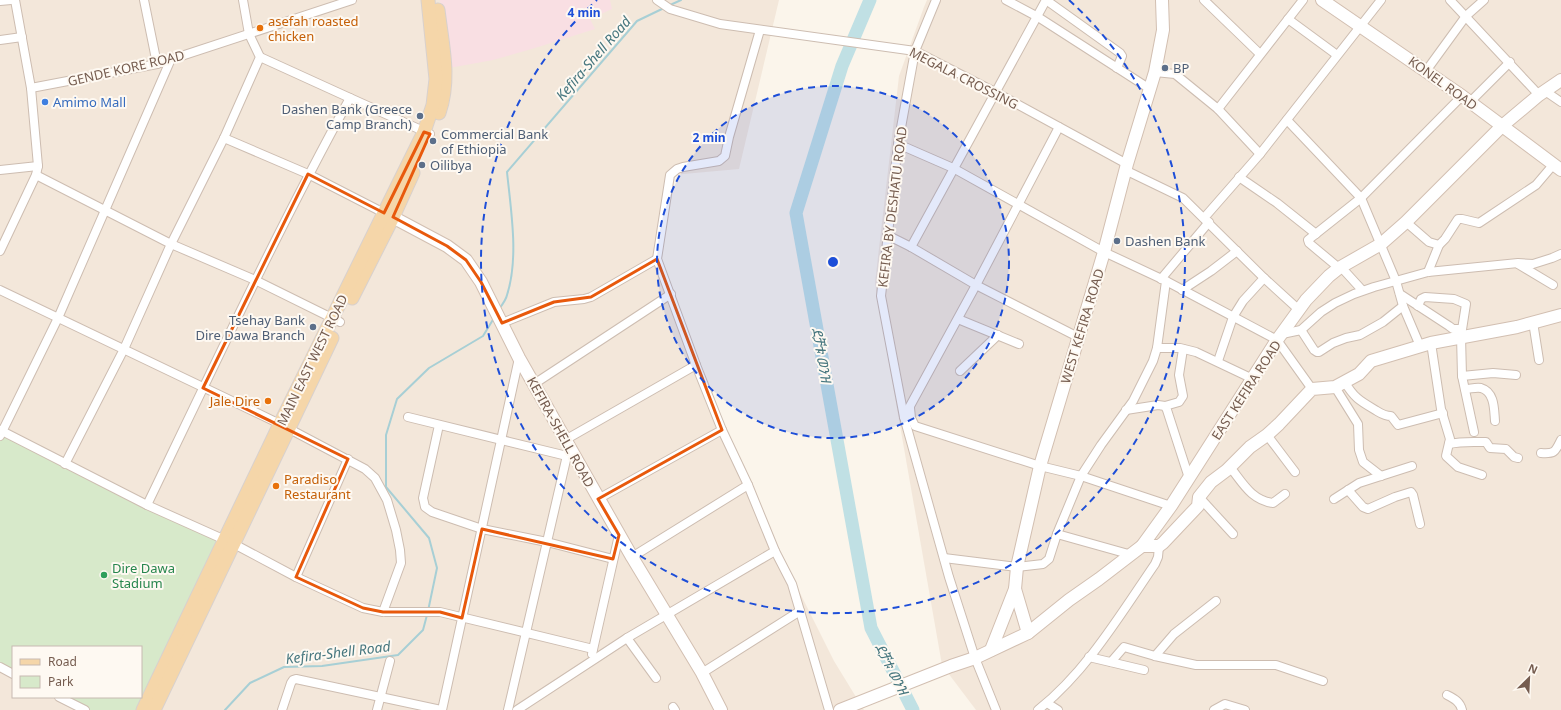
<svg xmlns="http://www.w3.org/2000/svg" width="1561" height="710" font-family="'Noto Sans','Noto Sans Ethiopic',sans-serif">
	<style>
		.residential { fill: #f3e7da; fill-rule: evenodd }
		.medical { fill: #f9dfe3 }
		.green { fill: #d7e9ca }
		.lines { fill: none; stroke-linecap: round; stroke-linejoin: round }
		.stream { stroke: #a7cfd5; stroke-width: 2 }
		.river { stroke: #c0e0e4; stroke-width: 13 }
		.street-casing { stroke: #cdbdb1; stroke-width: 10 }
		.secondary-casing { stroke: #d2bfb1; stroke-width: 14 }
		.primary-casing { stroke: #d8d1ce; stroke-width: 15 }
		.street { stroke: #fff; stroke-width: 8 }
		.secondary { stroke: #fff; stroke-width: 12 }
		.primary { stroke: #f5d6a9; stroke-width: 13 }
		.marked { fill: none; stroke: #e8590c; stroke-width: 3; stroke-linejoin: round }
		.ring { fill: none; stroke: #1d4ed8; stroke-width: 2; stroke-dasharray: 7 5 }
		.food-dot { fill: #e8710a; stroke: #fef9f2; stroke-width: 1.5 }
		.service-dot { fill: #5c6f8a; stroke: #fef9f2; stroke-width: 1.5 }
		.shop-dot { fill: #3f7fe0; stroke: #fef9f2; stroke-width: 1.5 }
		.leisure-dot { fill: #2e9e5b; stroke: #fef9f2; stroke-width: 1.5 }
		.labels { text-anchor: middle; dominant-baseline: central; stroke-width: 4; stroke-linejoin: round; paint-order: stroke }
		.food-label { font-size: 13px; fill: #c56008; stroke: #fef9f2; text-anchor: start }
		.street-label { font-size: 13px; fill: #755c4f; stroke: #fef9f2 }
		.service-label { font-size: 13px; fill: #4e5e75; stroke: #fef9f2; text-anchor: start }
		.shop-label { font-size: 13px; fill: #366cbe; stroke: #fef9f2; text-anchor: start }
		.leisure-label { font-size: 13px; fill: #27864d; stroke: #fef9f2; text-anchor: start }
		.water-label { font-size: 14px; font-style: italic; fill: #47777f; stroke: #fef9f2 }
		.centre { fill: #1d4ed8; stroke: #fef9f2; stroke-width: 2 }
		.ring-label { font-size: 12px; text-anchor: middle; font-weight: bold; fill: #1d4ed8; stroke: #fef9f2; stroke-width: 4; stroke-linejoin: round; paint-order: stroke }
	</style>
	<rect width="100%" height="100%" fill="#fbf5eb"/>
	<g class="residential">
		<path d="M0,0H779L739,169L672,175L654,261L731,455L834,661L864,710H0ZM13,647H141V697H13Z"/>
		<polygon points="927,0 1561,0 1561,710 976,710 942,665 875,283 899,76 924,7"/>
	</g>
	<polygon class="medical" points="440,0 610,0 612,9 590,19 595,29 535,48 493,60 449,68"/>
	<polygon class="green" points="2,432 224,540 143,710 85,710 59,697 141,697 141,647 13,647 13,674 0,667 0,436"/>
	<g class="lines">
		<g class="stream">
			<polyline points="668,6 681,0"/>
			<path d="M499,309C502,305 506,300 507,295C519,258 511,211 507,172L637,21L664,8"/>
			<polyline points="428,611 437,568 429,538 386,487 386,435 397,399 429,368 483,336 494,318"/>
			<polyline points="225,710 250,683 284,667 322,666 398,655 423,630 427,615"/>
		</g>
		<polyline class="river" points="870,0 842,66 796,213 871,628 913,710"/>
		<defs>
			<g id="street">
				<polyline points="144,0 157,64"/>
				<polyline points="657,0 670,9 720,24 915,51 995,92 1127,164"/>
				<polyline points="936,0 915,51 898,144 881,296 904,417 949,577 975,658 996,710"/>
				<polyline points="1006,0 1038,17 1150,89"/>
				<polyline points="1046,0 1120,53 1122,56 1117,68"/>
				<polyline points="1204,0 1260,54"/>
				<polyline points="1450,0 1539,95"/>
				<polyline points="0,1 11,0"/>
				<polyline points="1288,19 1337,55"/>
				<polyline points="760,30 729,137 725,156 719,161 683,167 677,169 670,175 657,259 696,365 722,430 748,485 775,551 792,584 829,710"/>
				<polyline points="0,40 22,37"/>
				<polyline points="260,57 350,98"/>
				<polyline points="1426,71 1466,16 1484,0"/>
				<polyline points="1155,72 1175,74 1218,109 1260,154"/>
				<polyline points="31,88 157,64 352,0"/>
				<polyline points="1545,91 1561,102"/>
				<polyline points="1470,102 1510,62"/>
				<polyline points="1218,109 1303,0"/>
				<polyline points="1287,120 1361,198 1396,281 1403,306 1420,346"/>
				<polyline points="224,138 308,174 384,213"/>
				<polyline points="898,144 953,168 1104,252 1166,281 1277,340 1312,389"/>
				<polyline points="0,170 38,166"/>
				<polyline points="1125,170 1183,198 1264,278 1298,309"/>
				<polyline points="36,175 171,244 255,280 340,322"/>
				<polyline points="1239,177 1277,203 1316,234"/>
				<polyline points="1204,218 1260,154 1381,0"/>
				<polyline points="1406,222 1429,242 1439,245"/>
				<polyline points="887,235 911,247 976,285 1078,337"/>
				<polyline points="911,247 1046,0"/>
				<polyline points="0,251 36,175 38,166 31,88 15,0"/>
				<polyline points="1518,264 1553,285"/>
				<polyline points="1341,267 1362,290"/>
				<polyline points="1339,268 1309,243 1308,240 1361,198 1462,96"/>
				<polyline points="1428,272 1439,245 1445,239 1458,219 1462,219 1479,223 1536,185 1553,165"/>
				<polyline points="1161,279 1209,222"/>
				<polyline points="0,290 280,424 365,469 375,478 387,500 396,530 400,550 401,563 383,612"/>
				<polyline points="1182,290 1211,271 1237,251"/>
				<polyline points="1400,294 1449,326 1453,329 1461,329"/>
				<polyline points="1418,306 1421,299 1425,297 1454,299 1466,304 1461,336 1462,376 1474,432"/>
				<polyline points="958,319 1019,344"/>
				<polyline points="1533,322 1539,360"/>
				<polyline points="502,323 554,302 584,299 591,297 657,259"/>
				<polyline points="1301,330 1314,350 1317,352 1319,352 1333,343 1346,338 1360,335 1383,322 1403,306"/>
				<polyline points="1282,334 1301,330 1321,312 1335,303 1354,294 1374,287 1428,272 1518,263 1533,264 1552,258 1561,254"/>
				<polyline points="1431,343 1441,409 1450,439 1446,456 1458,467 1482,475"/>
				<polyline points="1157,348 1180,348 1196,352 1253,379"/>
				<polyline points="1218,361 1233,317 1243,301 1264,278"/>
				<polyline points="960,371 998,335"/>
				<polyline points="1462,376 1493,373 1516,375"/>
				<path d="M1344,381C1355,399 1360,401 1377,411C1382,414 1385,416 1391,416L1398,425L1443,413"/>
				<polyline points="534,384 671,294"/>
				<polyline points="1335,387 1358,424 1359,450 1363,462 1381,476"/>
				<path d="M1465,389C1470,389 1476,387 1481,388C1495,392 1494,410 1495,421"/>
				<polyline points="1165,406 1179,402 1183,396 1179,375 1183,349"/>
				<polyline points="910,408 911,418 915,426 1040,466 1081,476 1171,506"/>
				<polyline points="1126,410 1158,405 1165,406 1167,410 1189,478"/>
				<polyline points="408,417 567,456"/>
				<polyline points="904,417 976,285 1059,127"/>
				<polyline points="439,425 423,498 425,507 432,512 482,529 547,542 613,559"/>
				<polyline points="0,430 147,505 234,544 296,577 363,608 383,612 440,612 593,649"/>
				<polyline points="1267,435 1295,472"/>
				<polyline points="0,436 58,318 171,59"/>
				<polyline points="565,440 696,365"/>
				<path d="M1449,444C1462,441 1473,442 1486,442L1490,448L1506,449L1514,457L1518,458"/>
				<path d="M1541,453C1555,454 1555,452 1561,440"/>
				<polyline points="65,464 124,349 171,244 224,138 260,57 249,34 243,0"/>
				<path d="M1230,467C1243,483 1251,500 1273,503L1285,494"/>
				<polyline points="1348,490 1363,507 1368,509 1395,497 1411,492 1413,495 1420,524"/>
				<polyline points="1199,497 1233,534"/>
				<polyline points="598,499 722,430"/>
				<polyline points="1334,499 1359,483 1412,466"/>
				<path d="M147,505C213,368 277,231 350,98L430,134"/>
				<polyline points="1057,534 1132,555"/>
				<polyline points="632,557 748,485"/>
				<polyline points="944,558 1017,567 1043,564 1049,559 1057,534 1081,476 1101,445 1133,401 1153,361 1157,348 1166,281"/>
				<polyline points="296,577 348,459"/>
				<polyline points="627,638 656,678"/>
				<polyline points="592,654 619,535"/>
				<polyline points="1155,656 1174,634 1216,601"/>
				<polyline points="1089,657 1144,670"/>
				<polyline points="1111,662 1124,647 1155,656 1196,665 1276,665 1323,681"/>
				<polyline points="0,667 13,674"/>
				<polyline points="702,673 800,611"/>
				<path d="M1447,695C1455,699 1460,702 1462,710"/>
				<polyline points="59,697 85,710"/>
				<polyline points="1047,703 1058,710"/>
				<polyline points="673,707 675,710"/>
				<polyline points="282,710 291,683 293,680 296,679 441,710"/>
				<polyline points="377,710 390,661"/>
				<polyline points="442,710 519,358"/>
				<polyline points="508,710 569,447"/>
				<polyline points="517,710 627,638 775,551"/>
				<path d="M1038,710C1087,671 1120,615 1155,564L1158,557L1159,546"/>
				<polyline points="1214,710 1225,704 1245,710"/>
			</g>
			<g id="secondary">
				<polyline points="1322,0 1462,96 1561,170"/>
				<polyline points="385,213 447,246 466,260 481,282 519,358 632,557 702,673 721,710"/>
				<polyline points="1142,546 1159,546 1163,543 1198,506 1199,497 1211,482 1227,470 1250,447 1267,435 1279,424 1312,389 1335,387 1359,374 1371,361 1431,343 1517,327 1561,315"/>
				<polyline points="1015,589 1028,633"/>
				<polyline points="991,650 1015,589 1017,567 1040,466 1104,252 1127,164 1155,72 1163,30 1162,0"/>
				<polyline points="840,710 951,666 975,658 1028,633 1069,600 1099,579 1142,546 1171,506 1277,340 1306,300 1329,276 1339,268 1381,244 1406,222 1502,126 1539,95 1561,80"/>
			</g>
			<g id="primary">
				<path d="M438,10C442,44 451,79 439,113"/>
				<polyline points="352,298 393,217 413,173"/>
				<polyline points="143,710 280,424 424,132 433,105 436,79 428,0"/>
				<polyline points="154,710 332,338"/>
			</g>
		</defs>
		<use href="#street" class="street-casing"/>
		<use href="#secondary" class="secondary-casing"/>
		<use href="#primary" class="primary-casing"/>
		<use href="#street" class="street"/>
		<use href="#secondary" class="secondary"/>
		<use href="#primary" class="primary"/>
	</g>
	<path class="marked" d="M424,132L430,134L393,217L447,246L466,260L481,282L502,323L554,302L591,297L657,259L722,430L598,499L619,535L613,559L482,529L462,618L440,612H383L363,608L296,577L348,459L203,388L308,174L384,213Z"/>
	<circle cx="833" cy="262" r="176" fill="#1d4ed8" fill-opacity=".12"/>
	<g class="ring">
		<circle cx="833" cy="262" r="176"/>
		<path d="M1069 0A352 352 0 1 1 597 0"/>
	</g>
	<g class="food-dot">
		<circle cx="260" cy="28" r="4"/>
		<circle cx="268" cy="401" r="4"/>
		<circle cx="276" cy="486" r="4"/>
	</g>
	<g class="service-dot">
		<circle cx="1165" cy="68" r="4"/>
		<circle cx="420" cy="116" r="4"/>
		<circle cx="433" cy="141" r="4"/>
		<circle cx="422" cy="165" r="4"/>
		<circle cx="1117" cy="241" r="4"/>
		<circle cx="313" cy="327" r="4"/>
	</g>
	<circle class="shop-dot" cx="45" cy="102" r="4"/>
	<circle class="leisure-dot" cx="104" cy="575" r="4"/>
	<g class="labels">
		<g class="food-label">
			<text x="268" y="21">asefah roasted<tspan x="268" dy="15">chicken</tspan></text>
			<text x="260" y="401" text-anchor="end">Jale Dire</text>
			<text x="284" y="479">Paradiso<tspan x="284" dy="15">Restaurant</tspan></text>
		</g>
		<g class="street-label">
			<text transform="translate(126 68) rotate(-13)">GENDE KORE ROAD</text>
			<text transform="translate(964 78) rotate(27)">MEGALA CROSSING</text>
			<text transform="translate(1443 83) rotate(36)">KONEL ROAD</text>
			<text transform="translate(892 207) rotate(-83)">KEFIRA BY DESHATU ROAD</text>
			<text transform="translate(1082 326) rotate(-73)">WEST KEFIRA ROAD</text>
			<text transform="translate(312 360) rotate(-64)">MAIN EAST WEST ROAD</text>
			<text transform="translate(1246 390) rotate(-57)">EAST KEFIRA ROAD</text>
			<text transform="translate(561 432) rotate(61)">KEFIRA-SHELL ROAD</text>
		</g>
		<g class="service-label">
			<text x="1173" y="68">BP</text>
			<text x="412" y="109" text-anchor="end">Dashen Bank (Greece<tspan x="412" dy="15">Camp Branch)</tspan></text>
			<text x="441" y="134">Commercial Bank<tspan x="441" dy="15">of Ethiopia</tspan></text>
			<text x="430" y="165">Oilibya</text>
			<text x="1125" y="241">Dashen Bank</text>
			<text x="305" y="320" text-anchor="end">Tsehay Bank<tspan x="305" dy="15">Dire Dawa Branch</tspan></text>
		</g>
		<g class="shop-label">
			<text x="53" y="102">Amimo Mall</text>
		</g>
		<g class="leisure-label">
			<text x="112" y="568">Dire Dawa<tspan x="112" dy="15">Stadium</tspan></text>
		</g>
		<g class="water-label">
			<text transform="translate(593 58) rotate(-49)">Kefira-Shell Road</text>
			<text transform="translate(822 355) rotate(80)">ደቻቱ ወንዝ</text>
			<text transform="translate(338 652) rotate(-7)">Kefira-Shell Road</text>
			<text transform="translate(892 669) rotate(63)">ደቻቱ ወንዝ</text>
		</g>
	</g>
	<circle cx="833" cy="262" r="6" class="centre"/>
	<g class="ring-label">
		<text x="584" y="17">4 min</text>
		<text x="709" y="142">2 min</text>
	</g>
	<rect x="12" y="646" width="130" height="52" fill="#fef9f2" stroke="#c7bab1"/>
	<rect x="20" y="659" width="20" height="6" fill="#f5d6a9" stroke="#c7bab1"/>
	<text x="48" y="666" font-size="12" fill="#755c4f">Road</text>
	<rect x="20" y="676" width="20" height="12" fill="#d7e9ca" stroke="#c7bab1"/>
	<text x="48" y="686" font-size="12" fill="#755c4f">Park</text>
	<g transform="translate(1529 678) rotate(24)" stroke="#fef9f2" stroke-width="3" paint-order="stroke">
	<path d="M0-3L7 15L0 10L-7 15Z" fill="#755c4f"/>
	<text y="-6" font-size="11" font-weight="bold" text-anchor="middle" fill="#755c4f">N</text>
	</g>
</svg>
